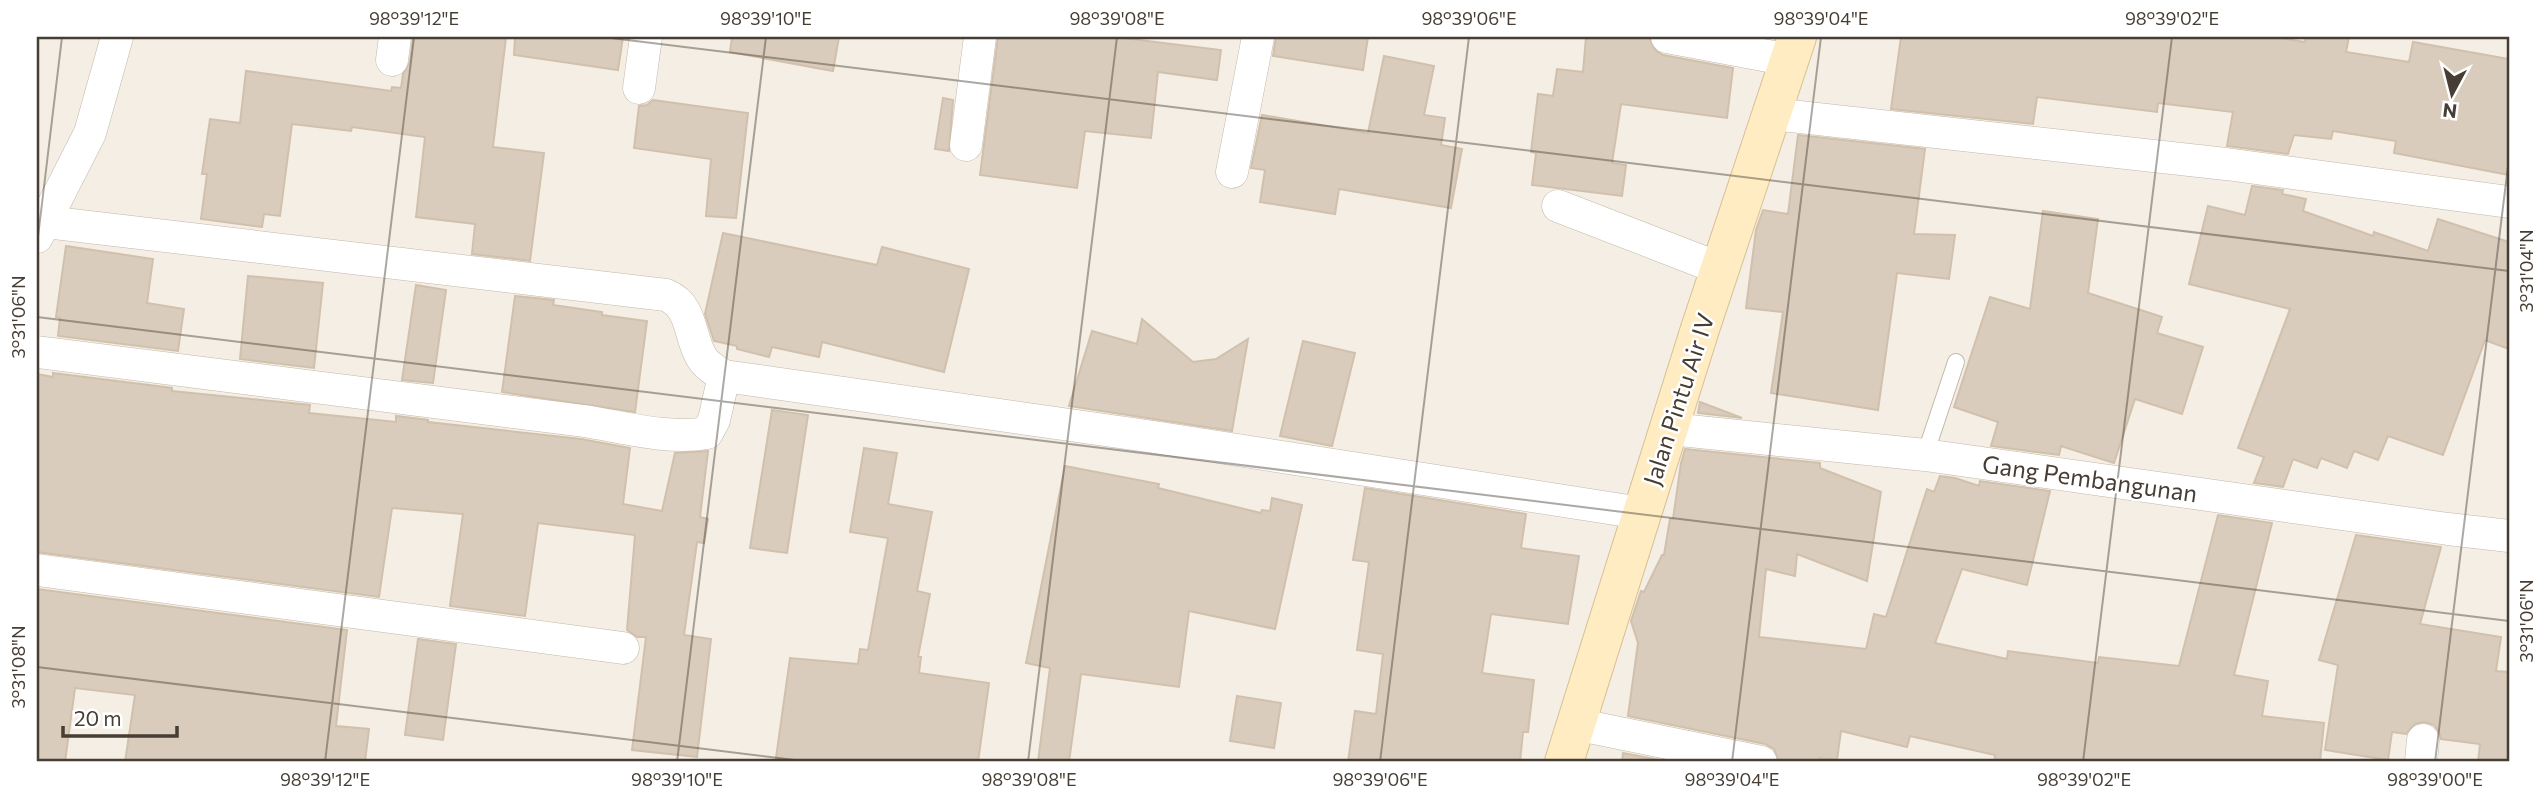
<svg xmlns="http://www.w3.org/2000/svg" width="2546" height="799" font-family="Commissioner,sans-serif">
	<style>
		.building { fill: #d9ccbc; stroke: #d1c0ac; stroke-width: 2 }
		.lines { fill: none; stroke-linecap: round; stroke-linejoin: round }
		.lane-casing { stroke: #c3b8a9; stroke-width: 18 }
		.street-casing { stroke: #c3b8a9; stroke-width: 33 }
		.secondary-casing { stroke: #d7c090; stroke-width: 40 }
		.lane { stroke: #fff; stroke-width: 16 }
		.street { stroke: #fff; stroke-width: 32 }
		.secondary { stroke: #ffecc3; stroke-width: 38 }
		.ticks { fill: none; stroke: #463e34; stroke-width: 2; stroke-opacity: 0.45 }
		.labels { text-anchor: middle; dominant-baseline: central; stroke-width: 5; stroke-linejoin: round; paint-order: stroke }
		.street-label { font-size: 24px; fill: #463e34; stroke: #fff }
		.neatline { fill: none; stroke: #463e34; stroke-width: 2.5 }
		.ticks-label { font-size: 18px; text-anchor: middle; fill: #463e34 }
	</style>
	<rect width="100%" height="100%" fill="#f4eee4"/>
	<g class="building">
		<polygon points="413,37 506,37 493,147 544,153 530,261 472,254 475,224 416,217 425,137 352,127 351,131 292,124 280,216 264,214 262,227 201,219 207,174 202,174 210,119 240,123 246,71 391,91 392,87 401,88 403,74 410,62"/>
		<polygon points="515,37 623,37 618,70 514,55"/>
		<polygon points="732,37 839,37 833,71 730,52"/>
		<polygon points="998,37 1115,37 1221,50 1217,80 1158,72 1151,138 1085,131 1077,188 980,175"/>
		<polygon points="1276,37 1368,37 1363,70 1273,56"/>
		<polygon points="1586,37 1649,37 1655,50 1663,55 1733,68 1727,118 1621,104 1612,163 1626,165 1622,196 1532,185 1536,153 1531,152 1538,94 1553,96 1557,69 1583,72"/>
		<polygon points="1901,37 2273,37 2305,42 2306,37 2349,37 2346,52 2409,62 2413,42 2509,59 2509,175 2394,153 2396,141 2333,131 2331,139 2294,135 2288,154 2227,146 2233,112 2158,103 2157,112 2037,97 2033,124 1891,109"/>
		<polygon points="1384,56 1434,66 1424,115 1445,118 1441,145 1462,149 1451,208 1339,189 1335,214 1260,202 1265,170 1251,168 1262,115 1368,133"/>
		<polygon points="943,98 953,100 949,151 935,149"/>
		<polygon points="653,100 748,113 736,218 706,216 711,159 634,148 639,106 647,105"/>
		<polygon points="1798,135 1925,149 1914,234 1955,235 1949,279 1897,273 1878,410 1771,393 1783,312 1746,308 1756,230 1763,210 1788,214"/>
		<polygon points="2252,186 2283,190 2282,194 2306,199 2303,211 2373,236 2374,232 2428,251 2438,219 2509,242 2509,349 2485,340 2443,455 2388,436 2378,460 2354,451 2347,468 2321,458 2317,468 2293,459 2283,487 2254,483 2264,457 2238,448 2290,309 2189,284 2208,206 2245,215"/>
		<polygon points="2043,211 2098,219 2088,293 2162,317 2157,333 2203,347 2182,414 2135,399 2114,463 2061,446 2059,455 1991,446 1998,422 1954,407 1990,297 2030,309"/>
		<polygon points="723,233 877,265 882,247 969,269 944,372 822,342 819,357 772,347 769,357 737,349 737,346 714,341 705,314"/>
		<polygon points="66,246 153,259 147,303 184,309 178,351 58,336 60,318 56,317"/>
		<polygon points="248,276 323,283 314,368 240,359"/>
		<polygon points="416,285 446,290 433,383 402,380"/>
		<polygon points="515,296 554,300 553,305 602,312 602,315 647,321 635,412 502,392"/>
		<polygon points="1142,319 1193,362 1216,359 1248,339 1232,431 1069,406 1092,331 1137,344"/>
		<polygon points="1303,341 1355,353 1332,446 1280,436"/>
		<polygon points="53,373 172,388 172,391 310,405 309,413 396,422 396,416 428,420 428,422 581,439 630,448 623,504 662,511 675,453 708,451 700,517 708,519 704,543 697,542 684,635 711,639 697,757 632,750 646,637 637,637 627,630 635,535 538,523 525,616 450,606 463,514 392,508 379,597 37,552 37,374 53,377"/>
		<polygon points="1700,402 1742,418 1698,413"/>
		<polygon points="772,410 808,415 787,553 750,548"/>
		<polygon points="864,448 897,453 888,504 932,512 917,591 930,594 918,657 921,657 919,673 989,683 978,762 806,762 776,758 790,658 858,664 860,649 868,650 888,538 850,532"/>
		<polygon points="1685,449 1820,463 1820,468 1881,492 1867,581 1797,554 1795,576 1766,569 1759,637 1866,649 1874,614 1886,617 1927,489 1934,492 1940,476 1955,478 1979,486 1980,481 2050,491 2027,585 1962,569 1935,643 2007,659 2008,651 2098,663 2099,657 2179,666 2218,515 2272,523 2234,675 2268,681 2262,716 2324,723 2320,762 1994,762 1995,755 1910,736 1907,747 1841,731 1837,760 1819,758 1818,762 1779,762 1774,749 1765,744 1628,716 1638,643 1631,621 1641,591 1644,592 1662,555 1664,555 1670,519 1673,519 1681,463"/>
		<polygon points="1065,466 1159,484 1158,488 1261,513 1262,510 1270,511 1272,498 1302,505 1275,629 1189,611 1179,687 1081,674 1069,762 1038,762 1050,668 1026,663"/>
		<polygon points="1365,488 1526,514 1521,548 1579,556 1568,624 1491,614 1482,673 1534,680 1528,732 1523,732 1520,762 1348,762 1355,711 1376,714 1383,654 1357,650 1369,562 1353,560"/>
		<polygon points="2356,535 2441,547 2420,624 2501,637 2496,671 2509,672 2509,762 2478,762 2480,744 2441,739 2439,732 2434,725 2424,722 2415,724 2406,734 2392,732 2388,760 2325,750 2338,665 2319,660"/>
		<polygon points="37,589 347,630 336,726 369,729 365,762 125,762 135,695 75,688 65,762 37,762"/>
		<polygon points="418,639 456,644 443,740 405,735"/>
		<polygon points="1237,696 1281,703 1274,748 1230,741"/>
		<polygon points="1623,753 1670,762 1622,762"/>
	</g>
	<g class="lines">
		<defs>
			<polyline id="lane" points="1925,455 1956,362"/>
			<g id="street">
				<polyline points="1667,37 1789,60"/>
				<polyline points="392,60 395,37"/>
				<polyline points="639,88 646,37"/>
				<polyline points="1772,114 2226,164 2509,202"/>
				<polyline points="966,145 980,37"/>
				<polyline points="1232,172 1258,37"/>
				<polyline points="1558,206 1721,269"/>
				<path d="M46,222L666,295C694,307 688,336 702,358C707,366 716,371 724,376L1154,437L1641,513"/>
				<polyline points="37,237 90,133 117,37"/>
				<path d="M37,352L584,421C623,427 668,440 707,433L714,420L724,376"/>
				<polyline points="1670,429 1925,455 2448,529 2509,536"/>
				<polyline points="37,570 623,648"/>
				<polyline points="1575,724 1761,762"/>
				<polyline points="2421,762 2423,740"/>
			</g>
			<polyline id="secondary" points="1564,762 1700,329 1797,37"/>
		</defs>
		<use href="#lane" class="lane-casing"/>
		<use href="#street" class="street-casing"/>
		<use href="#secondary" class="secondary-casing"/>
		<use href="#lane" class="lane"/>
		<use href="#street" class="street"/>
		<use href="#secondary" class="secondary"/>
	</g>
	<path class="ticks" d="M603,37L2509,271M37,245L62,37M37,317L2509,621M37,667L811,762M325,762L414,37M677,762L766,37M1028,762L1117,37M1380,762L1469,37M1732,762L1821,37M2083,762L2172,37M2435,762L2509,158"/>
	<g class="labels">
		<g class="street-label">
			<text transform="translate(1678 399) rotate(-72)">Jalan Pintu Air IV</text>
			<text transform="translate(2090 478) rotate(8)">Gang Pembangunan</text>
		</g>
	</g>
	<rect width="2546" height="799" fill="none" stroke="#ffffff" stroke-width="77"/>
	<g transform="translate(2452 94) rotate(187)" stroke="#ffffff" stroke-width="5" paint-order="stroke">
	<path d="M0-5L12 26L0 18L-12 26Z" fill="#463e34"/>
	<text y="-10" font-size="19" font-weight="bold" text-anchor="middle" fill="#463e34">N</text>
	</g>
	<path d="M63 726v10h114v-10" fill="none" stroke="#463e34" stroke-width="3.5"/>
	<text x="74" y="726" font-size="21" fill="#463e34" stroke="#ffffff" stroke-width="5" paint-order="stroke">20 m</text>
	<rect x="38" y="38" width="2470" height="722" class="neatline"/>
	<g class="ticks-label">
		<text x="414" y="25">98°39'12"E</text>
		<text x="766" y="25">98°39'10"E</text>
		<text x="1117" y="25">98°39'08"E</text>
		<text x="1469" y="25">98°39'06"E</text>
		<text x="1821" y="25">98°39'04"E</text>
		<text x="2172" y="25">98°39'02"E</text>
		<text transform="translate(2527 271) rotate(-90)" y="6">3°31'04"N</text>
		<text transform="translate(19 317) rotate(-90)" y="6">3°31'06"N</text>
		<text transform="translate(2527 621) rotate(-90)" y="6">3°31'06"N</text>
		<text transform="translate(19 667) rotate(-90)" y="6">3°31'08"N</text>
		<text x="325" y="786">98°39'12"E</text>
		<text x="677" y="786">98°39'10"E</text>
		<text x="1029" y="786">98°39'08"E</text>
		<text x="1380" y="786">98°39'06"E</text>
		<text x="1732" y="786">98°39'04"E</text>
		<text x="2084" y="786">98°39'02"E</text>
		<text x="2435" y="786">98°39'00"E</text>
	</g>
</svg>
